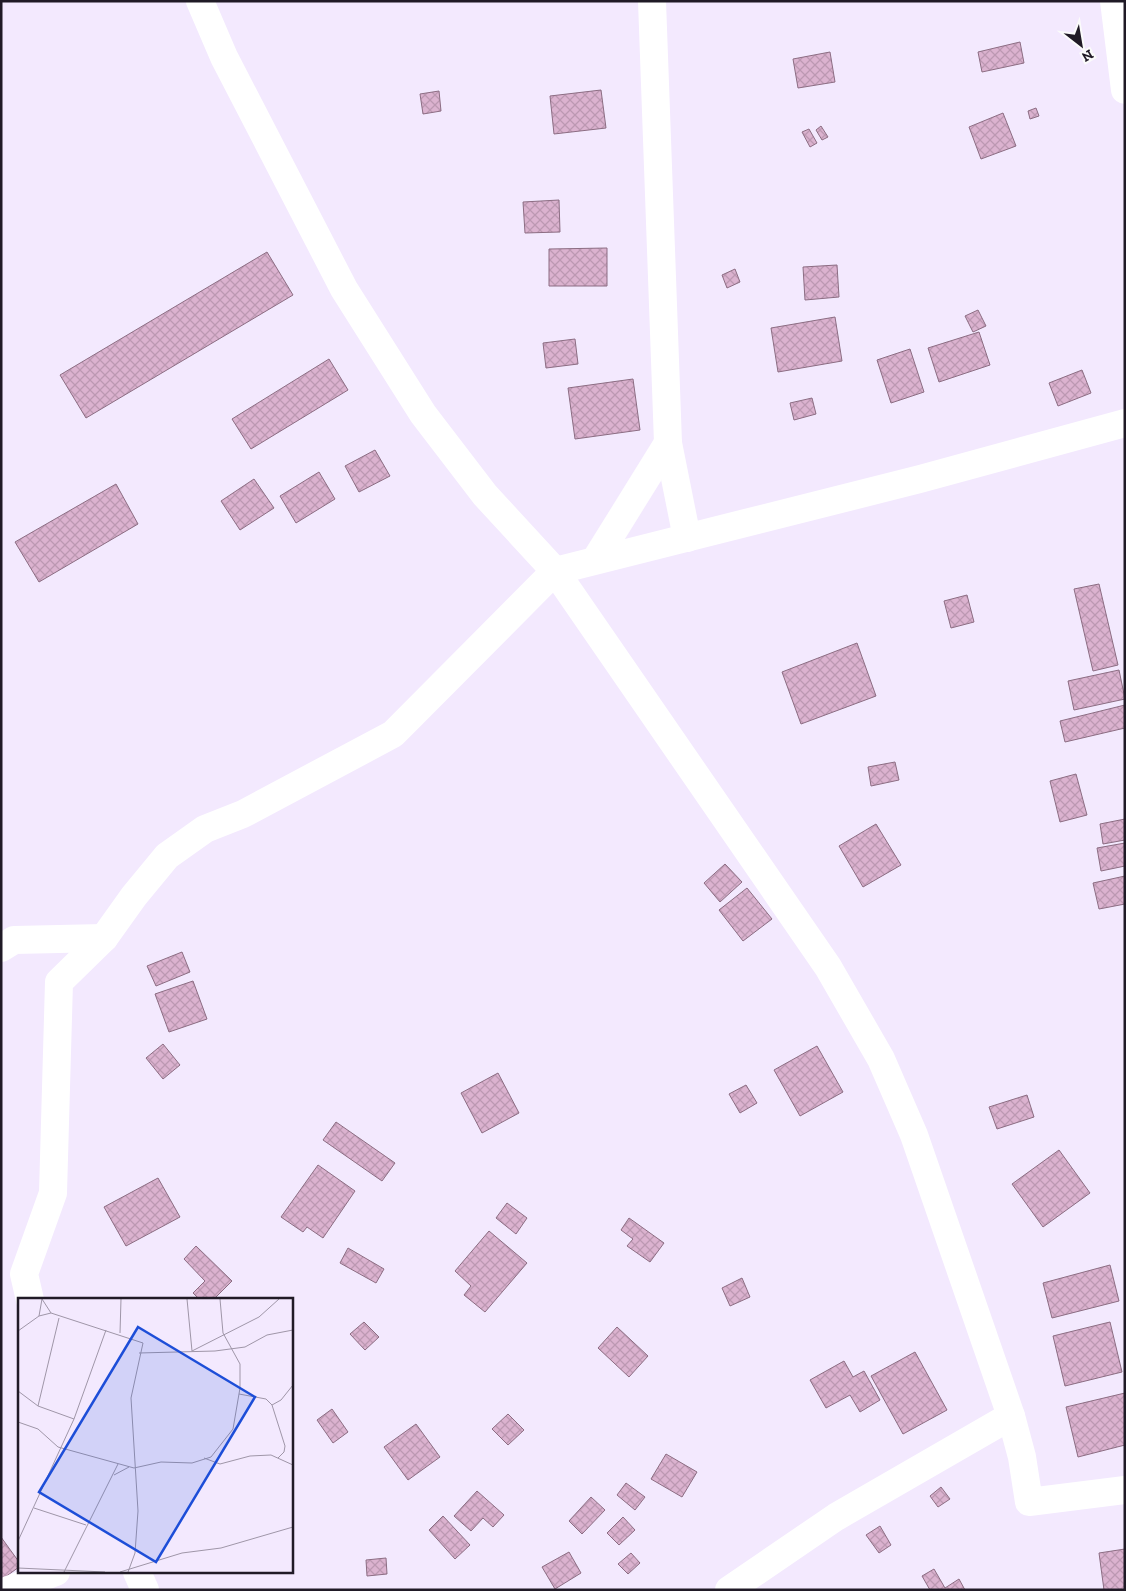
<svg xmlns="http://www.w3.org/2000/svg" width="1126" height="1591" font-family="'Zilla Slab',serif">
	<style>
		.building { fill: url(#building-cross-hatch); stroke: #8c6d83 }
		.lines { fill: none; stroke-linecap: round; stroke-linejoin: round }
		.minor { stroke: #fff; stroke-width: 28 }
		.inset-road { fill: none; stroke: #9f96a8; stroke-width: 1 }
		.view { fill: #1d4ed8; fill-opacity: 0.15; stroke: #1d4ed8; stroke-width: 2.5 }
		.inset-edge { fill: none; stroke: #201a26; stroke-width: 2.5 }
	</style>
	<defs>
		<pattern id="building-cross-hatch" width="8" height="8" patternUnits="userSpaceOnUse" patternTransform="scale(1.25)"><rect width="8" height="8" fill="#dbb2cf"/><path d="M0 0l8 8M0 8l8-8" fill="none" stroke="#bc98b2"/></pattern>
	</defs>
	<rect width="100%" height="100%" fill="#f3e9fe"/>
	<g class="building">
		<polygon points="1020,42 1024,63 982,72 978,52"/>
		<polygon points="830,52 835,82 798,88 793,59"/>
		<polygon points="601,90 606,128 554,134 550,96"/>
		<polygon points="439,91 441,111 423,114 420,94"/>
		<polygon points="1036,108 1039,116 1030,119 1028,111"/>
		<polygon points="1003,113 1016,146 981,159 969,127"/>
		<polygon points="821,126 828,137 822,140 816,130"/>
		<polygon points="809,129 817,143 810,147 802,132"/>
		<polygon points="559,200 560,232 525,233 523,202"/>
		<polygon points="607,248 607,286 549,286 549,249"/>
		<polygon points="267,252 293,295 86,418 60,375"/>
		<polygon points="837,265 839,297 805,300 803,267"/>
		<polygon points="735,269 740,282 727,288 722,275"/>
		<polygon points="978,310 986,326 973,332 965,316"/>
		<polygon points="835,317 842,361 778,372 771,328"/>
		<polygon points="979,332 990,365 939,382 928,348"/>
		<polygon points="575,339 578,364 546,368 543,343"/>
		<polygon points="910,349 924,392 891,403 877,360"/>
		<polygon points="329,359 348,390 251,449 232,419"/>
		<polygon points="1082,370 1091,393 1058,406 1049,383"/>
		<polygon points="633,379 640,430 575,439 568,388"/>
		<polygon points="812,398 816,414 794,420 790,403"/>
		<polygon points="375,450 390,476 359,492 345,466"/>
		<polygon points="319,472 335,499 296,523 280,496"/>
		<polygon points="254,479 274,508 240,530 221,501"/>
		<polygon points="116,484 138,524 39,582 15,542"/>
		<polygon points="1099,584 1118,665 1093,671 1074,589"/>
		<polygon points="967,595 974,622 951,628 944,601"/>
		<polygon points="857,643 876,696 801,724 782,672"/>
		<polygon points="1119,670 1125,699 1074,710 1068,681"/>
		<polygon points="1125,705 1125,728 1065,742 1060,721"/>
		<polygon points="895,762 899,780 871,786 868,767"/>
		<polygon points="1076,774 1087,815 1060,822 1050,781"/>
		<polygon points="1125,819 1125,840 1103,844 1100,824"/>
		<polygon points="876,824 901,865 863,887 839,846"/>
		<polygon points="1125,843 1125,866 1101,871 1097,848"/>
		<polygon points="725,864 742,882 720,902 704,883"/>
		<polygon points="1125,876 1125,904 1099,909 1093,883"/>
		<polygon points="747,888 772,919 743,941 719,910"/>
		<polygon points="182,952 190,972 156,986 147,966"/>
		<polygon points="193,981 207,1019 169,1032 155,994"/>
		<polygon points="163,1044 180,1065 163,1079 146,1058"/>
		<polygon points="817,1046 843,1092 800,1116 774,1070"/>
		<polygon points="498,1073 519,1113 482,1133 461,1093"/>
		<polygon points="746,1085 757,1103 740,1113 729,1094"/>
		<polygon points="1027,1095 1034,1117 997,1129 989,1107"/>
		<polygon points="336,1122 395,1163 382,1181 323,1140"/>
		<polygon points="1059,1150 1090,1193 1043,1227 1012,1184"/>
		<polygon points="318,1165 355,1191 323,1238 307,1227 303,1232 281,1217"/>
		<polygon points="158,1178 180,1217 126,1246 104,1207"/>
		<polygon points="507,1203 527,1218 516,1234 496,1218"/>
		<polygon points="629,1218 664,1243 650,1262 627,1246 633,1239 621,1230"/>
		<polygon points="489,1231 527,1263 485,1312 464,1295 471,1286 455,1271"/>
		<polygon points="196,1246 232,1281 213,1300 200,1300 193,1293 205,1281 184,1259"/>
		<polygon points="348,1248 384,1269 376,1283 340,1263"/>
		<polygon points="1110,1265 1119,1301 1052,1318 1043,1283"/>
		<polygon points="742,1278 750,1297 730,1306 722,1288"/>
		<polygon points="364,1322 379,1337 365,1350 350,1334"/>
		<polygon points="1110,1322 1122,1372 1065,1386 1053,1336"/>
		<polygon points="617,1327 648,1356 629,1377 598,1348"/>
		<polygon points="915,1352 947,1410 903,1434 871,1376"/>
		<polygon points="844,1361 853,1377 864,1371 880,1400 860,1412 850,1395 826,1408 810,1380"/>
		<polygon points="1125,1393 1125,1445 1078,1457 1066,1407"/>
		<polygon points="332,1409 348,1432 333,1443 317,1420"/>
		<polygon points="508,1414 524,1430 508,1445 492,1429"/>
		<polygon points="416,1424 440,1457 408,1480 384,1447"/>
		<polygon points="666,1454 697,1472 682,1497 651,1479"/>
		<polygon points="626,1483 645,1497 635,1510 617,1495"/>
		<polygon points="941,1487 950,1499 938,1507 930,1496"/>
		<polygon points="477,1491 504,1515 493,1527 483,1518 471,1531 454,1516"/>
		<polygon points="591,1497 605,1510 582,1534 569,1521"/>
		<polygon points="443,1516 470,1545 455,1559 429,1530"/>
		<polygon points="623,1517 635,1530 619,1545 607,1533"/>
		<polygon points="880,1526 891,1545 879,1553 866,1535"/>
		<polygon points="1,1537 19,1562 19,1567 1,1580"/>
		<polygon points="1125,1549 1125,1590 1104,1590 1099,1553"/>
		<polygon points="569,1552 581,1573 555,1589 542,1567"/>
		<polygon points="631,1553 640,1563 628,1574 618,1564"/>
		<polygon points="386,1558 387,1574 367,1576 366,1560"/>
		<polygon points="934,1569 945,1588 959,1579 965,1590 930,1590 922,1576"/>
	</g>
	<g class="lines">
		<g class="minor">
			<polyline points="200,1 224,57 344,289 423,414 485,495 555,571 828,967 881,1059 914,1135 1011,1416 1022,1457 1029,1502 1125,1490"/>
			<polyline points="652,1 668,443 687,538"/>
			<polyline points="1114,1 1125,90"/>
			<polyline points="596,559 668,443"/>
			<polyline points="1,948 14,940 104,938"/>
			<polyline points="30,1300 24,1274 53,1193 59,982 104,938 134,896 167,856 205,829 243,814 393,734 555,571 920,479 1125,423"/>
			<polyline points="137,1572 145,1590"/>
			<polyline points="8,1590 56,1572"/>
			<polyline points="729,1590 836,1517 1011,1416"/>
		</g>
	</g>
	<g transform="translate(18 1298)">
		<rect width="275" height="275" fill="#f3e9fe"/>
		<path class="inset-road" d="M24,1L33,15M169,1L174,53L241,19L261,1M21,18L24,1M0,33L21,18L33,15L125,45L113,100L120,213L117,255L110,274M102,35L103,1M121,55L197,53L227,49L249,37L275,32M0,93L20,108L56,121M221,96L248,101L254,107L267,148L266,154L260,160M254,107L263,102L275,87M20,108L41,20M0,124L20,131L40,149L116,170L143,164L174,165L193,159L215,131L222,90V66L205,35L202,1M186,160L202,166L232,158L253,157L275,167M96,177L111,169M16,210L68,227M0,243L56,121L88,32M0,270L87,274M46,274L100,166M102,274L164,255L203,250L275,229"/>
		<path class="view" d="M120,29L237,99L138,264L21,194Z"/>
		<rect width="275" height="275" class="inset-edge"/>
	</g>
	<rect width="1126" height="1591" fill="none" stroke="#201a26" stroke-width="5"/>
	<g transform="translate(1081 45) rotate(149)" stroke="#fbfbfb" stroke-width="4" paint-order="stroke">
	<path d="M0-4L9 19L0 12L-9 19Z" fill="#201a26"/>
	<text y="-8" font-size="14" font-weight="bold" text-anchor="middle" fill="#201a26">N</text>
	</g>
</svg>
